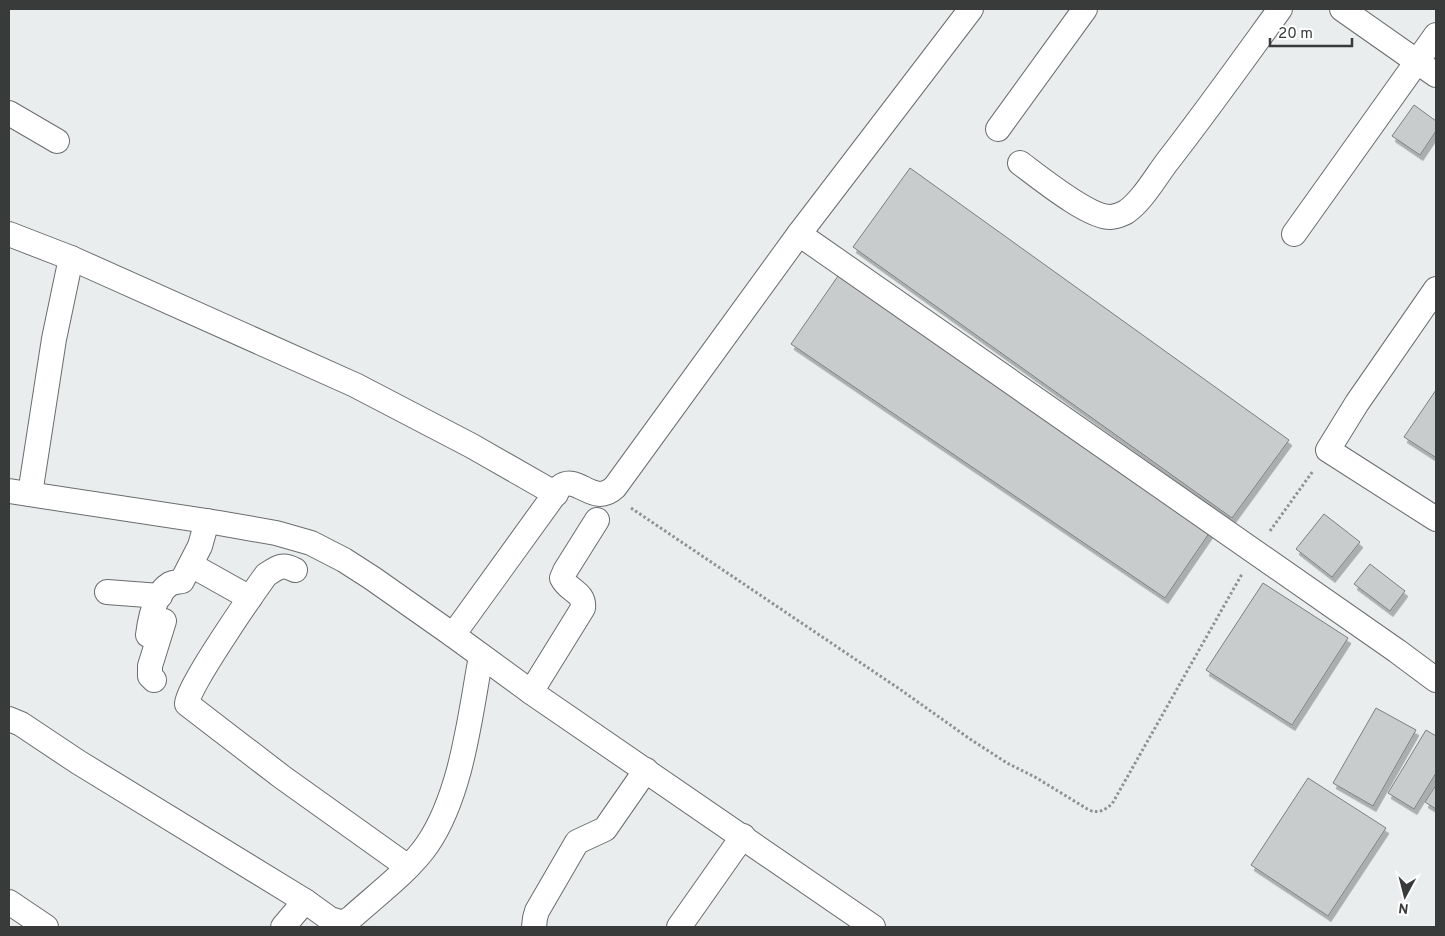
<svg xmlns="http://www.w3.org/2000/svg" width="1445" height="936" font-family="Overpass,sans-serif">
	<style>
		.building { fill: #c8cccd; stroke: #7c7f80; filter: url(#shadow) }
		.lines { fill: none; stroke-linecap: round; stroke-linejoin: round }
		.minor-casing { stroke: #6a6d6e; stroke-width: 26 }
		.path { stroke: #8f9292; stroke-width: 3; stroke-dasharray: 2.5 2.5; stroke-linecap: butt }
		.minor { stroke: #fff; stroke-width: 24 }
	</style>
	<defs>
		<filter id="shadow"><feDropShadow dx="3" dy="5.5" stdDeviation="0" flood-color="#0004"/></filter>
	</defs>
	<rect width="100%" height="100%" fill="#e9edee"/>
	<g class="building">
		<polygon points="1414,105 1436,121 1436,131 1420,155 1392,136"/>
		<polygon points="910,168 1289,440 1232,518 853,247"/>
		<polygon points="838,276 1212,529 1165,598 791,344"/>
		<polygon points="1436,390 1436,456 1435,457 1404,437"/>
		<polygon points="1324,514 1360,542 1332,577 1296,549"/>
		<polygon points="1370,564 1405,591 1390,611 1354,584"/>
		<polygon points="1263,583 1348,638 1292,725 1206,670"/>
		<polygon points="1376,708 1416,730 1373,806 1333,783"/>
		<polygon points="1426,730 1436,736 1436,773 1414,809 1388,793"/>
		<polygon points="1308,778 1386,828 1328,916 1251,865"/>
		<polygon points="1436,785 1436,809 1425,802"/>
	</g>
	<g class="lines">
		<defs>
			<g id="minor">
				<polyline points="1342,9 1436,75"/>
				<polyline points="9,113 57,141"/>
				<polyline points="998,129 1085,9"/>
				<path d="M1020,163C1039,177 1089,218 1111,217C1117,216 1121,215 1126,212C1142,201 1155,178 1167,162C1206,112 1243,60 1280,9"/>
				<polyline points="9,234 71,258 355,385 472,446 556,494"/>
				<polyline points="799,234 1397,651 1436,680"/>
				<polyline points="1294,234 1436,35"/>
				<polyline points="1436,289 1357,403 1328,450 1436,519"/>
				<polyline points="9,491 219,523 276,533 311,543 344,560 372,578 453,635 531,692 873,927"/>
				<polyline points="30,494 54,339 71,258"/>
				<polyline points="191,565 250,598"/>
				<path d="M295,570C282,563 278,567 266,575C253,593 186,689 187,704L282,777L408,867"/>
				<polyline points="107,592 160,596"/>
				<path d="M148,635C150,619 155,593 170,584C174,582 178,582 182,581L200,546L207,521"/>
				<path d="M453,635L560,487C578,473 593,508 615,487L799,234L971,9"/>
				<polyline points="154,680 150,676 150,666 164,621"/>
				<path d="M531,692L583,608C585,592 568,591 562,578L565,571L597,520"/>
				<path d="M9,719L21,724L78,762L305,901L330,919L343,923L351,918C374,897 410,870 427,845C462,794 470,716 481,656"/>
				<polyline points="9,902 46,927"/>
				<polyline points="283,927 305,901"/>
				<polyline points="534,927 535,918 537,911 577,842 605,829 646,770"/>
				<polyline points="679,927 743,836"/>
			</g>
		</defs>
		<use href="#minor" class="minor-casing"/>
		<g class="path">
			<path d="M631,508L901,690L970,739L1007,763L1035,777L1089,810C1098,814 1105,810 1112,804L1242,574"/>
			<polyline points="1270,531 1313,471"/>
		</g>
		<use href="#minor" class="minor"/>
	</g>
	<rect width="1445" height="936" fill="none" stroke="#393b3b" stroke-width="20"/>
	<g transform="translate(1405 896) rotate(187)" stroke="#ffffff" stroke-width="4" paint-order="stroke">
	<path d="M0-4L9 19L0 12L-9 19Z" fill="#393b3b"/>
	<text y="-8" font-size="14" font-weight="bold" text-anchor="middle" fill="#393b3b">N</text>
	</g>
	<path d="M1270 38v8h82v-8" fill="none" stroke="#393b3b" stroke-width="2.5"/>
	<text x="1278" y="38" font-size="15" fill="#393b3b" stroke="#ffffff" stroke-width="4" paint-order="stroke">20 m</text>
</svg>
